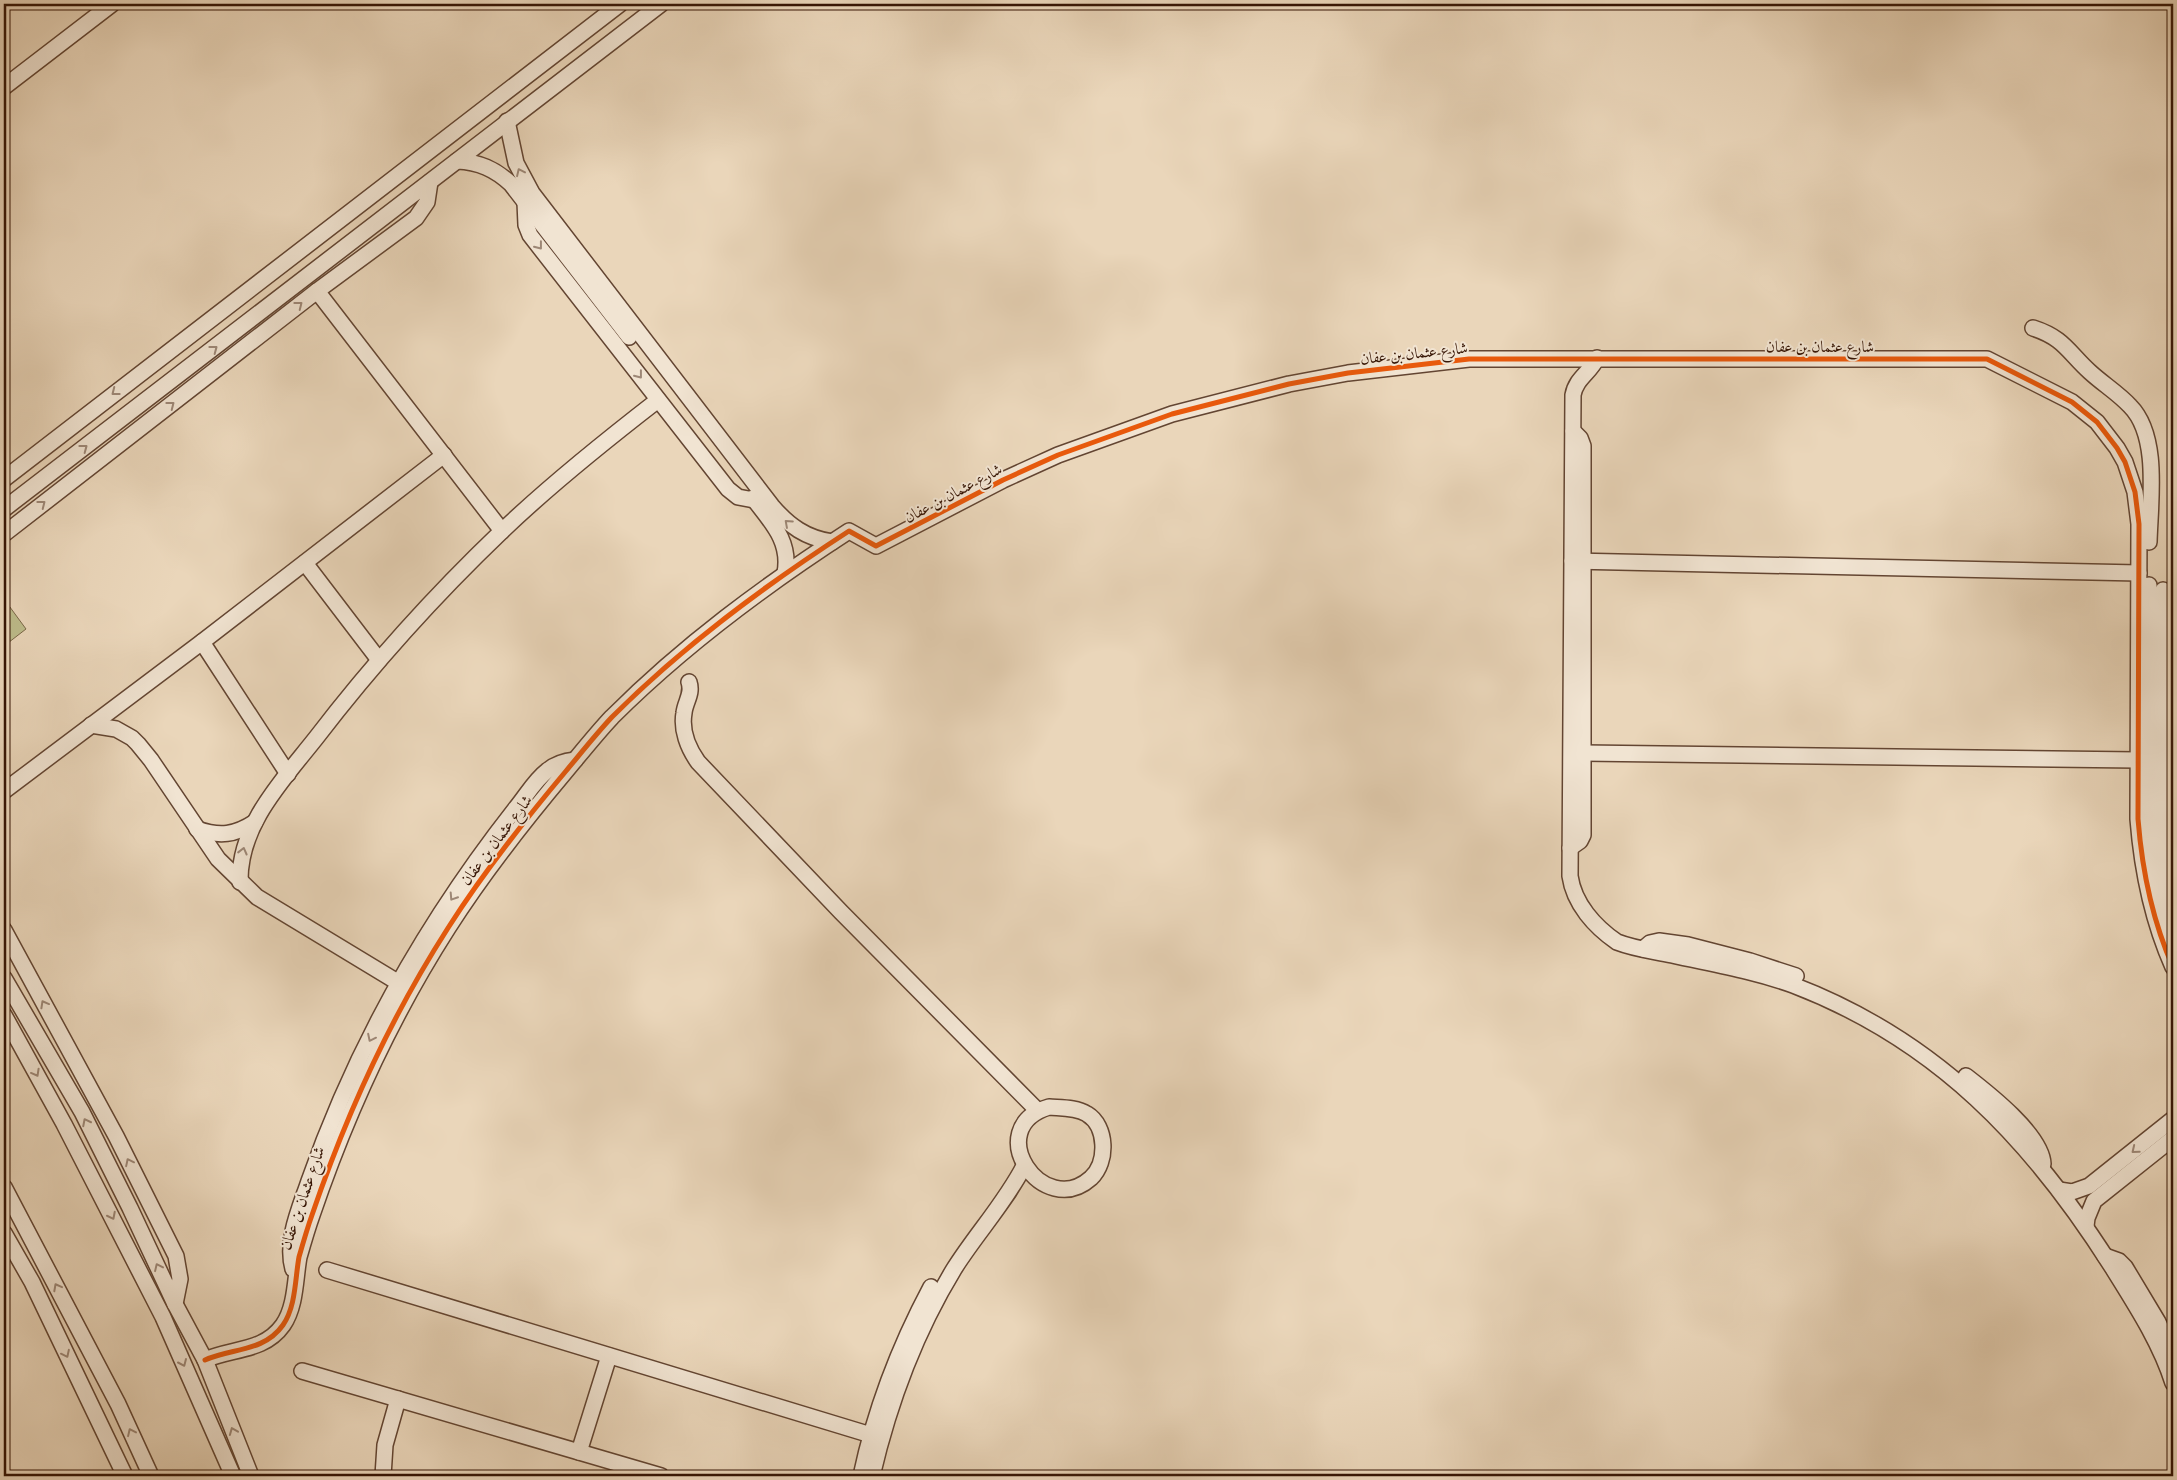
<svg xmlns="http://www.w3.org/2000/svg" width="2177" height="1480" font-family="'IM FELL French Canon',Amiri,serif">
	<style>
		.green { fill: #bdbc8b; stroke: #7a6848 }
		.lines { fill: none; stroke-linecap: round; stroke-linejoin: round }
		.minor-casing { stroke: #634532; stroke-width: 18 }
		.minor { stroke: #f1e4d2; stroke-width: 15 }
		.cycleway-casing { stroke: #f1e4d2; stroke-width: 8 }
		.cycleway { stroke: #e8590c; stroke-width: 5 }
		.oneway { stroke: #9d8776 }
		.labels { text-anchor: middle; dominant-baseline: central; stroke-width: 4; stroke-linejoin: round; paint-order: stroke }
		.street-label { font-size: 16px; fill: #361505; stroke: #f1e4d2 }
	</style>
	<rect width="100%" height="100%" fill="#ead6ba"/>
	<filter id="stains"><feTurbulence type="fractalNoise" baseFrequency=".004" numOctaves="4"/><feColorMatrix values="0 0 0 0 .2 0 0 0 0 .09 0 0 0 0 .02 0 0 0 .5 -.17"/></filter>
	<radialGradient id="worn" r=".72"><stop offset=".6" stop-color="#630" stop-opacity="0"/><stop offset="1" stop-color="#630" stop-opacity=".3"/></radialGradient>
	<polygon class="green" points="4,599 26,629 4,646"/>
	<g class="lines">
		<defs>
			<g id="minor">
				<polyline points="4,87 112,4"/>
				<path d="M507,121L516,163L532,193L772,506C789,526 806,538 832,542"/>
				<path d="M457,161C479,162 495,169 511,184L629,337"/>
				<polyline points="525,202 526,225 530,235 728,489 738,497 754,500"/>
				<polyline points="317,291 502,531"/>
				<path d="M2033,328C2064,338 2068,352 2090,372C2103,384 2118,393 2130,406C2160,436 2150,502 2149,542"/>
				<path d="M1597,358C1590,373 1576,378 1573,395L1570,876C1574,904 1595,927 1617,942C1635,949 1654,951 1672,955C1712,964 1754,971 1793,985C1937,1040 2031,1139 2112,1267C2135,1304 2160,1342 2173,1383"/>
				<polyline points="4,479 620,4"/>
				<path d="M753,498C771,522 791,541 785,573"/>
				<polyline points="4,509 661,4"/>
				<polyline points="4,534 317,291 416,218 427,202 430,182"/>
				<polyline points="1572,561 2139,573"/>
				<polyline points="305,563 379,660"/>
				<polyline points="2149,585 2149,810 2157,874 2173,936"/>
				<polyline points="2163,590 2161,800 2164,835 2173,894"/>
				<polyline points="202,642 288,774"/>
				<path d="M689,682C693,694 685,702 684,713C681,730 688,748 698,762L841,912L1037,1110"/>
				<polyline points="91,725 116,729 132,738 138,744 151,760 218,859 257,897 399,983"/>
				<polyline points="1583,753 2137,760"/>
				<polyline points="4,791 202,642 444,455"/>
				<path d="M197,829C220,837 235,835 255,822"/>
				<polyline points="1570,848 1580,841 1583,835 1583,446 1580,438 1573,431"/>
				<path d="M240,882C239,825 282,781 316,738C372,665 435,595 502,531C551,484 605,441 658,400"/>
				<polyline points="4,930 116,1136 176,1256 180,1279 175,1304"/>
				<polyline points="1643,949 1650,943 1659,941 1688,945 1750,961 1796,976"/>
				<polyline points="4,978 82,1112 130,1208 175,1304 205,1360 251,1476"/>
				<polyline points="4,1015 64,1124 163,1317 233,1476"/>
				<path d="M1966,1076C1988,1093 2042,1135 2043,1164"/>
				<path d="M1049,1107C1061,1108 1076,1107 1087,1114C1107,1126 1108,1162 1091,1178C1043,1221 980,1128 1049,1107Z"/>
				<polyline points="4,1187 118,1404 151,1476"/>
				<polyline points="2059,1190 2072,1192 2089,1186 2173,1119"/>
				<polyline points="2086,1226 2087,1218 2094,1201 2173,1138"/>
				<polyline points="4,1233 32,1282 125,1476"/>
				<polyline points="2105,1256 2119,1261 2125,1267 2158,1322 2173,1355"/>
				<path d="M293,1269C285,1240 300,1208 309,1181C356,1047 428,920 516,808C526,796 535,780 547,771C555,764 565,761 575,760"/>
				<polyline points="327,1270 871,1435"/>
				<path d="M205,1360C232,1348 264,1352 283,1325C296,1306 295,1279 299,1257C303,1243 307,1229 312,1215C346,1115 391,1017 448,928C483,873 524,821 566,771C581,753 596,734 612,717C684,645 764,586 849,531L876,546L1003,480L1058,455L1172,414L1289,384L1348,373L1469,359H1987L2072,402L2097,422L2117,448L2125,462L2135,492L2139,524L2138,819C2142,869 2152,920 2173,967"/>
				<polyline points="302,1371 661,1476"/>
				<polyline points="579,1452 609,1356"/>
				<polyline points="383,1476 385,1445 398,1399"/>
				<path d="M861,1476C875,1410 899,1347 931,1287"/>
				<path d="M872,1476C889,1403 915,1333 954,1269C976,1234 1005,1203 1024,1166"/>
			</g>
		</defs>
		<use href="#minor" class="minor-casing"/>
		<use href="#minor" class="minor"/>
		<defs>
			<path id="cycleway" d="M205,1360C232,1348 264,1352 283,1325C296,1306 295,1279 299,1257C303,1243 307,1229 312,1215C346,1115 391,1017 448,928C483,873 524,821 566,771C581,753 596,734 612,717C684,645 764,586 849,531L876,546L1003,480L1058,455L1172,414L1289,384L1348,373L1469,359H1987L2072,402L2097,422L2117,448L2125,462L2135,492L2139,524L2138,819C2142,869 2152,920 2173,967"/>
		</defs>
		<use href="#cycleway" class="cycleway-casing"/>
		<use href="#cycleway" class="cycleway"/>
	</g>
	<defs><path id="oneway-chevron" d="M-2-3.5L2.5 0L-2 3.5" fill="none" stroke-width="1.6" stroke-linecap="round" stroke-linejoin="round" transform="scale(1.25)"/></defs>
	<g class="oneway">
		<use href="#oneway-chevron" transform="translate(520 172) rotate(-115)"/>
		<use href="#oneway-chevron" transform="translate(539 246) rotate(52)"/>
		<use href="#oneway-chevron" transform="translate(299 305) rotate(-38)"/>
		<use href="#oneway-chevron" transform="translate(214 349) rotate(-37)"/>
		<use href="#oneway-chevron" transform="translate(639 375) rotate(52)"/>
		<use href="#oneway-chevron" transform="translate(115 392) rotate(142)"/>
		<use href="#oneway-chevron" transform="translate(171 405) rotate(-38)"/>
		<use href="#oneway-chevron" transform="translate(84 448) rotate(-37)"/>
		<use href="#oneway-chevron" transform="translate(42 504) rotate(-38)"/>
		<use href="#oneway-chevron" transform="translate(788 523) rotate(-138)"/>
		<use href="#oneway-chevron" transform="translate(243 851) rotate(-76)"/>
		<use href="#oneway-chevron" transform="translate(453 897) rotate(123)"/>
		<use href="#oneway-chevron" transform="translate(44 1004) rotate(-119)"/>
		<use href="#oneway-chevron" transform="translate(371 1038) rotate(116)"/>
		<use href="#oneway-chevron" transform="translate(36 1073) rotate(61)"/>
		<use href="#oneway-chevron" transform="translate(86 1122) rotate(-117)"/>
		<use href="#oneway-chevron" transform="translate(2135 1150) rotate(141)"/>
		<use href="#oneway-chevron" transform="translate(129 1162) rotate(-116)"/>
		<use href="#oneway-chevron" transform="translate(112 1216) rotate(63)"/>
		<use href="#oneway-chevron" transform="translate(158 1267) rotate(-115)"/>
		<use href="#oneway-chevron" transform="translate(57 1287) rotate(-118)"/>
		<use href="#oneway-chevron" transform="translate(66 1354) rotate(64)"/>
		<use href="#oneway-chevron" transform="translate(183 1363) rotate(66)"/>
		<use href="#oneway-chevron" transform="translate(233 1431) rotate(-112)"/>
		<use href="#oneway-chevron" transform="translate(131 1432) rotate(-115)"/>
	</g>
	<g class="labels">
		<g class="street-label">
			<text x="1820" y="346">شارع عثمان بن عفان</text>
			<text transform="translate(1414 353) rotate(-6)">شارع عثمان بن عفان</text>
			<text transform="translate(953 493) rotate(-28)">شارع عثمان بن عفان</text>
			<text transform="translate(496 840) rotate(-53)">شارع عثمان بن عفان</text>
			<text transform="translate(302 1198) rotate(-71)">شارع عثمان بن عفان</text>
		</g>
	</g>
	<rect width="2177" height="1480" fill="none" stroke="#ead6ba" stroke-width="20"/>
	<rect x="5" y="5" width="2167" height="1470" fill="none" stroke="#361505" stroke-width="2.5"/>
	<rect x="10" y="10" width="2157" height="1460" fill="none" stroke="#361505"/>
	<rect width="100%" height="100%" filter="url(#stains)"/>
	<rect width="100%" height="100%" fill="url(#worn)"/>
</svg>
